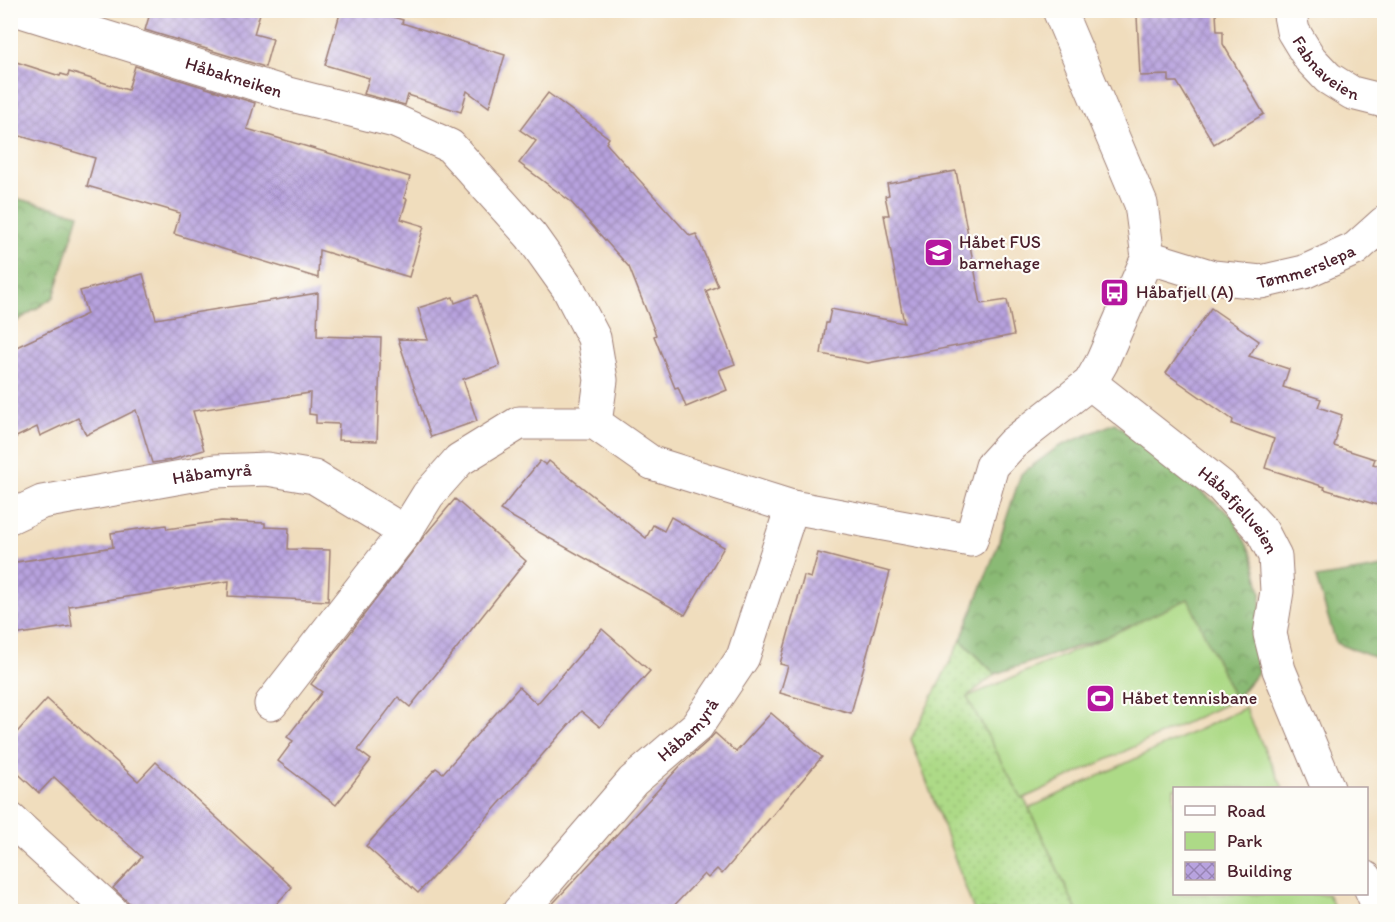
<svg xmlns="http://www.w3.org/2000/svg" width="1395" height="922" font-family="Itim,sans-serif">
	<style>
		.green { fill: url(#green-dots); stroke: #7c7c59; stroke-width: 1.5 }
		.forest { fill: url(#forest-crowns); stroke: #6a6c50; stroke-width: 1.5 }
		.pitch { fill: #adda87; stroke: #7c7c59; stroke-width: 1.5 }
		.building { fill: url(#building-cross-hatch) }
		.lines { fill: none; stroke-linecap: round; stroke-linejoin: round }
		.minor-casing { stroke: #9d7e74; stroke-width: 35 }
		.minor { stroke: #fff; stroke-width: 33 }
		.labels { text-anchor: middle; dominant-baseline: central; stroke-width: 4.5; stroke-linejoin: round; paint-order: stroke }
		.street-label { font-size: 18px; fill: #4a1f2b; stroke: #fdfcf7 }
		.poi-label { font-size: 18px; fill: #4a1f2b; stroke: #fdfcf7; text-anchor: start }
	</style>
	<defs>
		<pattern id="green-dots" width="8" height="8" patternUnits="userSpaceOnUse" patternTransform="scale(1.5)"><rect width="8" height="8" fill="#adda87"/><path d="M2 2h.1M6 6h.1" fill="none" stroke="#96bb75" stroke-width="1.8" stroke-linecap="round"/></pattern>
		<pattern id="forest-crowns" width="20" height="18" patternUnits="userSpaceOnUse" patternTransform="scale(1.5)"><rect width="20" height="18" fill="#8aba74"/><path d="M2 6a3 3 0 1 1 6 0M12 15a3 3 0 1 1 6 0" fill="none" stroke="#73975f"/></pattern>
		<pattern id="building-cross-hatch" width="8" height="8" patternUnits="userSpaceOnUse" patternTransform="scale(1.5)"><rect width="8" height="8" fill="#b8a3df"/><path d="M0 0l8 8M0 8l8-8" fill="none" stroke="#9884b5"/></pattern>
	</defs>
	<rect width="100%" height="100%" fill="#fdfcf7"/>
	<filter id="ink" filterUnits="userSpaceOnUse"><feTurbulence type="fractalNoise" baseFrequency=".0167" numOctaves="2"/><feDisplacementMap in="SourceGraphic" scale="12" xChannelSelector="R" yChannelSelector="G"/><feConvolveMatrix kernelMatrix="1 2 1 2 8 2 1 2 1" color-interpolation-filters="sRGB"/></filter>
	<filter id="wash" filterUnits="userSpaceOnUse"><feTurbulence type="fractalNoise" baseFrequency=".008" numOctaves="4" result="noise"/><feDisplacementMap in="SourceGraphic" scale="24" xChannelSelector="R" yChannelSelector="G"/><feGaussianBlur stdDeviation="1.35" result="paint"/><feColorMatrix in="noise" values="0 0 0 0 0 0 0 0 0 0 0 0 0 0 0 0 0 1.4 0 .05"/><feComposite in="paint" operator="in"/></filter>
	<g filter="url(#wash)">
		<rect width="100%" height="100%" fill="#f0ddbd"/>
		<polygon class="green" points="961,640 995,674 967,697 1029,808 1077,911 974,911 911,739"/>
		<g class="forest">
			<polygon points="11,197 79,214 54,297 11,325"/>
			<polygon points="1115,423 1232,516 1253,557 1261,593 1259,671 1235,700 1188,600 1106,637 995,674 961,640 996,550 1021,474 1058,447"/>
			<polygon points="1384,567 1384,661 1336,643 1316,578"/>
		</g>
		<g class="pitch">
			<polygon points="1188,599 1235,700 1022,799 967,697 1106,637"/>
			<polygon points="1245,708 1283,788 1174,788 1174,894 1328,894 1336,911 1077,911 1029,808"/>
		</g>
		<g id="blocks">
			<g class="building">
				<polygon points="151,10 261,10 254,34 273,39 265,67 145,30"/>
				<polygon points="341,10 370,10 403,20 402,23 505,55 489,107 467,91 461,112 408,95 405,105 364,94 369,78 325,65"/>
				<polygon points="1216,13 1217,31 1223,31 1223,44 1264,114 1214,144 1177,82 1169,82 1169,75 1140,76 1137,16"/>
				<polygon points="10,60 60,76 61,74 68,76 69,72 128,90 135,66 255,103 247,129 410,177 404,198 407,199 401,219 424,226 409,277 319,250 318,278 174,234 180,213 87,186 95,158 10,133"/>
				<polygon points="548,93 609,138 606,143 690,236 696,234 718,286 706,291 735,364 719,370 727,390 686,407 678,387 675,388 654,336 656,335 629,267 570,201 519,163 536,141 520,130"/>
				<polygon points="956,171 981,304 1007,300 1014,335 868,363 821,354 826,323 828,323 831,309 904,323 884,215 889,215 885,196 889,195 887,184"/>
				<polygon points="143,274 156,319 318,293 317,336 381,338 377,441 338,440 339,424 316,423 316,415 309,414 310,393 193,411 204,450 171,460 152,463 136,410 86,435 78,418 40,436 37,427 10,440 10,350 87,314 80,291"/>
				<polygon points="477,295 500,366 463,379 477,421 431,437 398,339 428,340 418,308 453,297 455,303"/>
				<polygon points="1211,308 1259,341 1249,356 1289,369 1283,387 1321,399 1318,407 1342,415 1336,435 1337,436 1334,446 1375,459 1373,464 1384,467 1384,507 1324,489 1325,487 1265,468 1274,439 1232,424 1233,420 1166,373"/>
				<polygon points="540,461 546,465 549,461 646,538 653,525 664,531 671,517 724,547 685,615 500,510"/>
				<polygon points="455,499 526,561 410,707 398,697 358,750 371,760 336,805 278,761 293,741 287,737 322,692 311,684 425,535"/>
				<polygon points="221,521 265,523 265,527 289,528 288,549 330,550 328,601 228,596 229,581 69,606 72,626 14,635 10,611 10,563 113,547 111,533 166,525 167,529"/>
				<polygon points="818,553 890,572 851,713 780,693 788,666 780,664 804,576 811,578"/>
				<polygon points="602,629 650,671 600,727 581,711 458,850 418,893 366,846 436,768 443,773 519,687 537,704"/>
				<polygon points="47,699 138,781 156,762 292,887 269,912 139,912 113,888 142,857 54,777 39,793 10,766 10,740"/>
				<polygon points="771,713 822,757 722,874 717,869 708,878 704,874 668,912 545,912 681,765 709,740 715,733 736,752"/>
			</g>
		</g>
	</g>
	<g filter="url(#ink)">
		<use href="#blocks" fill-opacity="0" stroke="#9d7e74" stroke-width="1.5"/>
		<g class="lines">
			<defs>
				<g id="minor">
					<path id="s1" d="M18,10L288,94L395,121L450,146L531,236L568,288L594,338L601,380L595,423"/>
					<path id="s2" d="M1289,10L1293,31L1310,59L1328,78L1352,93L1384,101"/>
					<path id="s3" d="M1148,257L1213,277L1261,282L1304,272L1355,249L1384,223"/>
					<path id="s4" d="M1090,383L1221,486L1262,531L1275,556L1277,591L1270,634L1279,670L1328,788"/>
					<path id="s5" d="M10,517L42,502L215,471L267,469L314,477L405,532"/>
					<polyline points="271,704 405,532 428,495 459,460 519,423 595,423 652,463 792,507 971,540 992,466 1012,444 1090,383 1102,362 1148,257 1141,204 1059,10"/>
					<polyline points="10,819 112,912"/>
					<polyline points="1366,878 1381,912"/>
					<path id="s6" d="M519,912L540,889L633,781L697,726L743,657L792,507"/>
				</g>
			</defs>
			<use href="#minor" class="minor-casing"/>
			<use href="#minor" class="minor"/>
		</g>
	</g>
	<defs>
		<symbol id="school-square" viewBox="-11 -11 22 22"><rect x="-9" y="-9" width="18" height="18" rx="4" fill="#b5179e" stroke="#fdfcf7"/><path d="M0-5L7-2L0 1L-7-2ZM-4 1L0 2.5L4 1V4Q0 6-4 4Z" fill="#fff"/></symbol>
		<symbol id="bus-square" viewBox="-11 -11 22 22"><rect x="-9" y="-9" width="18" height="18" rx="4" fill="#b5179e" stroke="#fdfcf7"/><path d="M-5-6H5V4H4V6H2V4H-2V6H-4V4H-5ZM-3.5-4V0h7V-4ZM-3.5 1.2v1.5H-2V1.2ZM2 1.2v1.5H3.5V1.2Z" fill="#fff"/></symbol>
		<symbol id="stadium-square" viewBox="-11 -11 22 22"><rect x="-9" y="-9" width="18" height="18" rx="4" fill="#b5179e" stroke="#fdfcf7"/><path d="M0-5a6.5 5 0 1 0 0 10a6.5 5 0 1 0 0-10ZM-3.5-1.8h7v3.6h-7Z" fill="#fff"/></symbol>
	</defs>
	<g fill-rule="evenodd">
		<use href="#school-square" x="922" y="236" width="33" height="33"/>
		<use href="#bus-square" x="1098" y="276" width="33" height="33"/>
		<use href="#stadium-square" x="1084" y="682" width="33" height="33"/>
	</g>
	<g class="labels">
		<g class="street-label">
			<text stroke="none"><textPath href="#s2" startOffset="72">Fabnaveien</textPath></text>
			<text stroke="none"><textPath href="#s1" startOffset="226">Håbakneiken</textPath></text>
			<text stroke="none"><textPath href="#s3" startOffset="164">Tømmerslepa</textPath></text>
			<text stroke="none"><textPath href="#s5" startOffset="208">Håbamyrå</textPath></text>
			<text stroke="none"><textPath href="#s4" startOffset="196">Håbafjellveien</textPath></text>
			<text stroke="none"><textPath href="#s6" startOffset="249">Håbamyrå</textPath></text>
		</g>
		<g class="poi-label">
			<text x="959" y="242">Håbet FUS<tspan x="959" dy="21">barnehage</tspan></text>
			<text x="1136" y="292">Håbafjell (A)</text>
			<text x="1122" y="698">Håbet tennisbane</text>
		</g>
	</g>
	<rect width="1395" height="922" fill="none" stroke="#fdfcf7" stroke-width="36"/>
	<rect x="1173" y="787" width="195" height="108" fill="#fdfcf7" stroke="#b5a4a5" stroke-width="1.5"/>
	<rect x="1185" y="806" width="30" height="9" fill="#ffffff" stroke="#b5a4a5" stroke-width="1.5"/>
	<text x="1227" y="817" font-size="18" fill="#4a1f2b">Road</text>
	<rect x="1185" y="832" width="30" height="18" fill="#adda87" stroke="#b5a4a5" stroke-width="1.5"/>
	<text x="1227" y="847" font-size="18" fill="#4a1f2b">Park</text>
	<rect x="1185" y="862" width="30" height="18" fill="url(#building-cross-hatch)" stroke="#b5a4a5" stroke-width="1.5"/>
	<text x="1227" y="877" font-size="18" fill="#4a1f2b">Building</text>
</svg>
